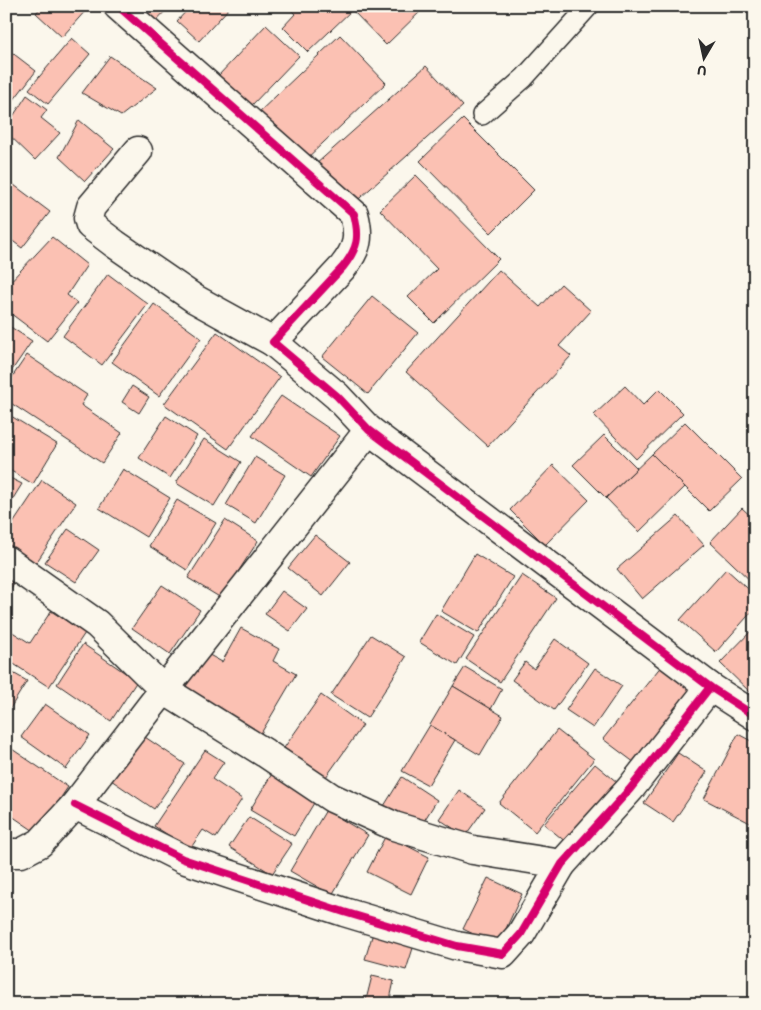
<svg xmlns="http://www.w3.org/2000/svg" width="761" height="1010" font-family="Itim,sans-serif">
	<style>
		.building { fill: #fbc1b3; stroke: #2b2b2b }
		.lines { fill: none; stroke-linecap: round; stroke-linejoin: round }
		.lane-casing { stroke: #2b2b2b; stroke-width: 22 }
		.street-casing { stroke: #2b2b2b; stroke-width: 31 }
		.lane { stroke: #fbf7ec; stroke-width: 19 }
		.street { stroke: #fbf7ec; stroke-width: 28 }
		.cycleway-casing { stroke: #fbf7ec; stroke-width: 11 }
		.cycleway { stroke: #d6006c; stroke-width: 8 }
	</style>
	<rect width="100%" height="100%" fill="#fbf7ec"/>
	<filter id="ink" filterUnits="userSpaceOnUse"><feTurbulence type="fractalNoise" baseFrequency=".02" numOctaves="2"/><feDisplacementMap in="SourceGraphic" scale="10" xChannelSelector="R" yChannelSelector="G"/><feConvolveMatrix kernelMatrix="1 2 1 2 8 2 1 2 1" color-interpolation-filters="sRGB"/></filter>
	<g filter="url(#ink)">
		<g class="building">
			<polygon points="42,6 84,6 87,9 62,37 36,13"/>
			<polygon points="131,6 170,6 149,28"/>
			<polygon points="191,6 231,6 199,41 177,21"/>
			<polygon points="287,6 426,6 386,45 352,10 308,52 283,27 295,14"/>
			<polygon points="266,25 299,56 251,106 218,76"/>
			<polygon points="340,35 386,83 303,162 257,114"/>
			<polygon points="72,38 90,54 48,104 29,89"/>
			<polygon points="6,48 36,71 6,110"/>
			<polygon points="110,56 157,88 121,116 82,93"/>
			<polygon points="426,66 463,106 352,205 315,165"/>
			<polygon points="27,95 47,110 41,118 60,133 35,160 6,132 6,127"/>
			<polygon points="463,119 534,190 491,233 420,161"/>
			<polygon points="79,120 114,149 85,181 59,157"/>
			<polygon points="416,175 499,259 434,323 408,297 437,269 380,210"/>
			<polygon points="6,179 50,212 22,248 6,236"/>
			<polygon points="52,237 87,265 67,295 77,303 47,341 6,310 6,286"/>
			<polygon points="499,270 540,307 561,284 591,311 559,346 571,356 488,446 406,372"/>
			<polygon points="108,274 148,304 102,365 63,336"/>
			<polygon points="372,296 418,333 368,394 322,357"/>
			<polygon points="154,304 201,338 159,396 112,362"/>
			<polygon points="6,324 32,341 6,379"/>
			<polygon points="217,332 280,377 228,449 164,404"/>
			<polygon points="27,355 87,395 81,405 122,433 102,463 6,400 6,386"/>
			<polygon points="132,386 149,397 139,413 122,402"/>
			<polygon points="625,386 643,405 659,389 683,413 636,459 594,415"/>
			<polygon points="281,396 340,436 311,477 252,436"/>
			<polygon points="6,413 57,444 33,484 6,468"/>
			<polygon points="166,416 197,436 170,478 139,458"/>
			<polygon points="685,422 742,479 709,511 652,454"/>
			<polygon points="604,435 637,468 606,498 573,465"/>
			<polygon points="204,439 241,462 214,506 176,483"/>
			<polygon points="652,454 685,487 639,532 606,498"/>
			<polygon points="255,457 285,475 256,523 226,505"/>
			<polygon points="553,465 589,500 545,545 510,510"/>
			<polygon points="123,469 170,498 146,537 99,508"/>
			<polygon points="6,476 22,484 6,510"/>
			<polygon points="42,480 76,503 36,563 6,543 6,534"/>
			<polygon points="177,500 216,523 187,570 149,546"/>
			<polygon points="742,508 755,520 755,585 710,542"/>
			<polygon points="678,516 704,545 642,599 617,569"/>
			<polygon points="225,520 258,541 221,598 188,578"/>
			<polygon points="68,529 99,550 76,582 45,562"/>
			<polygon points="315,535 350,562 323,596 288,568"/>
			<polygon points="475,554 513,577 478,633 441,611"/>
			<polygon points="726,569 755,595 755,608 716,652 680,620"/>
			<polygon points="522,575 556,598 500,682 466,659"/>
			<polygon points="6,579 14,583 6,597"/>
			<polygon points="162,585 200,610 170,654 132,628"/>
			<polygon points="282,591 307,609 290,631 265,614"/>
			<polygon points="51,611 85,633 49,687 6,659 6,628 30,643"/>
			<polygon points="436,614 474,637 457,665 419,642"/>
			<polygon points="755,627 755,693 753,695 720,663"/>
			<polygon points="241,628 279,649 273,661 296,674 260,735 182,690 204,652 222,662"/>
			<polygon points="371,635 406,657 367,718 331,695"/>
			<polygon points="555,639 588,663 554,710 512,680 525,662 534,669"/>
			<polygon points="83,644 137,681 111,721 57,684"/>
			<polygon points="662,665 694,690 635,763 603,739"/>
			<polygon points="465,667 502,689 491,709 453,686"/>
			<polygon points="595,668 622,686 593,728 566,710"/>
			<polygon points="6,669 27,681 6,715"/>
			<polygon points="453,686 503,716 480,755 430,725"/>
			<polygon points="321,695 363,725 326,777 284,748"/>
			<polygon points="45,704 90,735 66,769 21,737"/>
			<polygon points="430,725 455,740 428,785 402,771"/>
			<polygon points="557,730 594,759 535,832 499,803"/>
			<polygon points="139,733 185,764 154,809 108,778"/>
			<polygon points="738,734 755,743 755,820 752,824 704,799"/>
			<polygon points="6,745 68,787 37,833 6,812"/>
			<polygon points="205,750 224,762 212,779 242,799 216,838 203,830 190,849 154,826"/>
			<polygon points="678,753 707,772 673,822 644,803"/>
			<polygon points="595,764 623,787 572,847 544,824"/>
			<polygon points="273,772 317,798 294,836 250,810"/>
			<polygon points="402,777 437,800 419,829 384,806"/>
			<polygon points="459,790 485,808 465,836 439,819"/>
			<polygon points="326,810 368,835 332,895 290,871"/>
			<polygon points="249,817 292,844 272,874 229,847"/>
			<polygon points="386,835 429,857 411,894 367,872"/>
			<polygon points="488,878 522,894 498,946 463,929"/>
			<polygon points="373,933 414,945 406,970 365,959"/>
			<polygon points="372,976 394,981 389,1004 365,1004"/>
		</g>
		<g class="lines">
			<defs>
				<polyline id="lane" points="482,115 524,78 589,6"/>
				<g id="street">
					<path d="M118,6L354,214C360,237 358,248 343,267L273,342L337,396L369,430L710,687L755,716"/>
					<polyline points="138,151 91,207 88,218 90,225 115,244 195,299 273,342"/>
					<polyline points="6,560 97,624 164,690 265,753 332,798 394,826 473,850 562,864"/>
					<polyline points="75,805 183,859 344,912 457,946 503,954 521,934 562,864 630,789 710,687"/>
					<polyline points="6,853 21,853 40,843 75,805 151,706 369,430"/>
				</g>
			</defs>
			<use href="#lane" class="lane-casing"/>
			<use href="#street" class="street-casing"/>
			<use href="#lane" class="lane"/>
			<use href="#street" class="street"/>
			<defs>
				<g id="cycleway">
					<path d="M118,6L354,214C360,237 358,248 343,267L273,342L337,396L369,430L710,687L755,716"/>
					<polyline points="75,805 183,859 344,912 457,946 503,954 521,934 562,864 630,789 710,687"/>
				</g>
			</defs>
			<use href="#cycleway" class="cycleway-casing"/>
			<use href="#cycleway" class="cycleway"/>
		</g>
	</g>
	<rect width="761" height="1010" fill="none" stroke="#fbf7ec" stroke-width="25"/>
	<rect x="12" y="12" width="736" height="985" fill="none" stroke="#2b2b2b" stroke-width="2" filter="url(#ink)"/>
	<g transform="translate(704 58) rotate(189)" stroke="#fbf7ec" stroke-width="4" paint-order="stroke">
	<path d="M0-4L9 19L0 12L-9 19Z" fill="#2b2b2b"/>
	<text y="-8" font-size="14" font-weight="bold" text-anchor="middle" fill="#2b2b2b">U</text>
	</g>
</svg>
